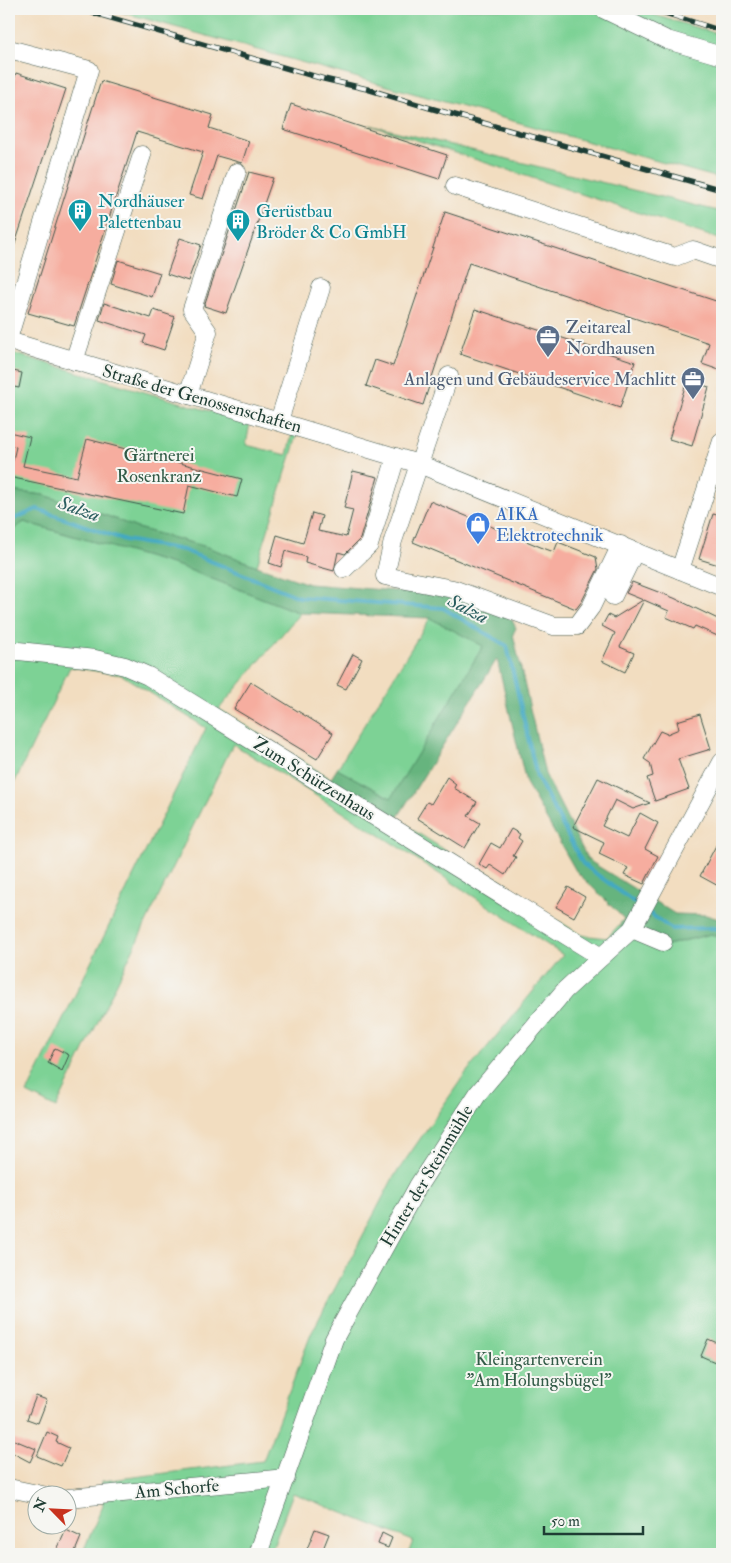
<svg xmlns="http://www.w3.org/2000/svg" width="731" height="1563" font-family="'IM FELL Double Pica',serif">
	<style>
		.green { fill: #7dd295; stroke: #4e8864 }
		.forest { fill: #66b47e; stroke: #427859 }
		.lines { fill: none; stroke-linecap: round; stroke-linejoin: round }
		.stream { stroke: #43a9c3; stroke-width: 4 }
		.building { fill: #f6ad9f }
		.minor-casing { stroke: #3f5549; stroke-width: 19 }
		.minor { stroke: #fff; stroke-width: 18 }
		.rail-casing { stroke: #1f3d34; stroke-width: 5.5 }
		.rail { stroke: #f6f6f2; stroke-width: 4; stroke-dasharray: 11; stroke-linecap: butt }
		.labels { text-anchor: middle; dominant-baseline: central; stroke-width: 4; stroke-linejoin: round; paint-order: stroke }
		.culture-label { font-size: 18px; fill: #0d838f; stroke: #f6f6f2; text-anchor: start }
		.service-label { font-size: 18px; fill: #4e5e75; stroke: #f6f6f2; text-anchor: start }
		.street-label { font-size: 18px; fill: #1f3d34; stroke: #f6f6f2 }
		.park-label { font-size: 18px; fill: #325b47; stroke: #f6f6f2 }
		.shop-label { font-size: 18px; fill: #366cbe; stroke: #f6f6f2; text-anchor: start }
		.water-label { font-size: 19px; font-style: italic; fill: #2a5d5f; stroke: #f6f6f2 }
	</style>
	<rect width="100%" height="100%" fill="#f6f6f2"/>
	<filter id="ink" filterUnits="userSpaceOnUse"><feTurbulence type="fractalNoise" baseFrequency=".02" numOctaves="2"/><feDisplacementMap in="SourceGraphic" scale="10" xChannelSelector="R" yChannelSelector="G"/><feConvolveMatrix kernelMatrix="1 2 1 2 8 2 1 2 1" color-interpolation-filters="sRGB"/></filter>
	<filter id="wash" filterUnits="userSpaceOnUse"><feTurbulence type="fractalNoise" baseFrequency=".0096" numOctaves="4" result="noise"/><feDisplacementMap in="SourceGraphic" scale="20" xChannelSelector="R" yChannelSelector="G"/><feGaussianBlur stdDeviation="1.12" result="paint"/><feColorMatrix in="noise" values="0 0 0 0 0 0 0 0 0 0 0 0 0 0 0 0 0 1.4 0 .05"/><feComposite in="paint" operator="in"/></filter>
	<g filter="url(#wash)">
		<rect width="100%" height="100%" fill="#f2ddc0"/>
		<g class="green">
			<polygon points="110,9 634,9 722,35 722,179"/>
			<polygon points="370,125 722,212 722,240"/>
			<polygon points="9,352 250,423 246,445 287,455 292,434 297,436 257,566 207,547 137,528 110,517 44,495 9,491"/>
			<polygon points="24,522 179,566 300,613 219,709 581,935 607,938 619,925 634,938 659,947 711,934 722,938 722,1554 408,1554 413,1541 293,1493 270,1554 82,1554 103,1505 102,1481 263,1461 311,1334 393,1178 465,1074 563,955 386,839 233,744 56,1108 27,1093 206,728 122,675 70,667 9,794 9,533"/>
			<polygon points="430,618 484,646 391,799 337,769"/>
		</g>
		<polygon class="forest" points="9,491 44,495 110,517 137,528 207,547 257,566 309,584 459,596 511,618 516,628 513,634 545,774 588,860 675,914 706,915 722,920 722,938 711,934 659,947 634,938 619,925 624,919 576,871 526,783 497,659 396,820 330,780 337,769 391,798 483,646 430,618 300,613 179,566 24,522 9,533"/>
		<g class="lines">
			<g class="stream">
				<polyline points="9,521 37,509 125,540 183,550 299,597 443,608 507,646 537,777 583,864 638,905"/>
				<polyline points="648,912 671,929 713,928 722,930"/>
			</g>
		</g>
		<g id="blocks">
			<g class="building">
				<polygon points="16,73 66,89 11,256 9,256 9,97"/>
				<polygon points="101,81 213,115 209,128 249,141 242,163 217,156 203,199 189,195 203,152 137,132 74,326 28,313"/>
				<polygon points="291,104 447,155 439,179 283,129"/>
				<polygon points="249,172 273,178 226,313 204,306"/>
				<polygon points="445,212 722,303 722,371 702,364 709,343 469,263 423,405 366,386 375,360 393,366"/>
				<polygon points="180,238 201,245 188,281 167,274"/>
				<polygon points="118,260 160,273 152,297 111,284"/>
				<polygon points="104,303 151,318 154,310 175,317 164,350 143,343 146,335 99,320"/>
				<polygon points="475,309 635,362 620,408 460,354"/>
				<polygon points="9,370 22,373 19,388 9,386"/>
				<polygon points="687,380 709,387 692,446 669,439"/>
				<polygon points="9,432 30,437 23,466 77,477 87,439 242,479 237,497 189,485 183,514 9,477 16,447 9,445"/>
				<polygon points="353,471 378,477 360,539 345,554 338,552 334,571 305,563 306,557 285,551 281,567 269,563 277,535 303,543 312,513 322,516 318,531 346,537 353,510 344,508"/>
				<polygon points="430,501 543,548 554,552 558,542 596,557 598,569 582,601 576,609 413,542"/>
				<polygon points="713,514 722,516 722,566 699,559"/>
				<polygon points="632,582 674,598 722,621 722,638 695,626 693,629 666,617 669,611 644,600 620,647 634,653 625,672 602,661 615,633 602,626 608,615 614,618 643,600 626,593"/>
				<polygon points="353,654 362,659 346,689 337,685"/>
				<polygon points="251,682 333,733 317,759 234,709"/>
				<polygon points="700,714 711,749 678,759 689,789 655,801 647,778 653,776 650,763 644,759 660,731 667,734 679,729 677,721"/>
				<polygon points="447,777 456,784 454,788 477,802 468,816 480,823 465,848 417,818 427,802 431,804"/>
				<polygon points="598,778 650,803 633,809 615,800 602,826 627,838 640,813 658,823 645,849 658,856 644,884 624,875 628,868 599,854 604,842 573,827"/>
				<polygon points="511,829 520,834 518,838 522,841 513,856 516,857 505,875 490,865 487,869 479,864 491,843 500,848"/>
				<polygon points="722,834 722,888 700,876"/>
				<polygon points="568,887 585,897 574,917 556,907"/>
				<polygon points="55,1048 69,1055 62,1071 48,1063"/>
				<polygon points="708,1339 722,1345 722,1365 701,1356"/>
				<polygon points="36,1396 47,1400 38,1423 27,1419"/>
				<polygon points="47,1432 58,1437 56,1442 69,1448 61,1466 37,1456"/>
				<polygon points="12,1439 36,1449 30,1462 9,1451"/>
				<polygon points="315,1529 329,1534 321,1554 305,1554"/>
				<polygon points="66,1530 81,1537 74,1554 55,1554"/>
				<polygon points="382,1533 392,1538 388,1548 378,1544"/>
			</g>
		</g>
	</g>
	<g filter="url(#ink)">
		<use href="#blocks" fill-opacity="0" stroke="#3f5549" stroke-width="1"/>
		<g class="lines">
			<defs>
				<g id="minor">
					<polyline points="603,9 667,40 722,56"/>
					<polyline points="9,49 89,70 9,336"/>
					<polyline points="455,186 675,257 693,250 722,260"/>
					<polyline points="9,341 419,464 722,587"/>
					<polyline points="74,361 142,155"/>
					<polyline points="449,376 393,541 385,576 453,589 554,626 577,626 591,607 621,545"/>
					<polyline points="188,395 208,332 192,309 237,172"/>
					<polyline points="279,421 321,288"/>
					<polyline points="344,569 369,545 396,457"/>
					<polyline points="680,570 722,441"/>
					<polyline points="613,596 635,551"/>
					<polyline points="9,650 95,659 125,666 148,676 601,957"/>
					<polyline points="632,929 663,942"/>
					<polyline points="9,1488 47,1496"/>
					<polyline points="68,1498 286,1478"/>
					<polyline points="258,1554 334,1339 418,1186 479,1092 565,990 632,929 722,762"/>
				</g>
			</defs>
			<use href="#minor" class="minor-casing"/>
			<use href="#minor" class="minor"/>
			<defs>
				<g id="rail">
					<polyline points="80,9 324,79 367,89 430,108 722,190"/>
					<polyline points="652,9 722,31"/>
				</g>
			</defs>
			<use href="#rail" class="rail-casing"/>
			<use href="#rail" class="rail"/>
		</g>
	</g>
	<defs>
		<symbol id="building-pin" viewBox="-11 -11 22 30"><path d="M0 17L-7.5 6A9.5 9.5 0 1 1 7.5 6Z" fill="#0f9aa8" stroke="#f6f6f2"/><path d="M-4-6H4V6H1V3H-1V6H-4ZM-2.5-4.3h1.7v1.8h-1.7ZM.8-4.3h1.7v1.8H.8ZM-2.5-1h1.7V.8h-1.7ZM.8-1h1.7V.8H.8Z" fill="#fff"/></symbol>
		<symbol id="office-pin" viewBox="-11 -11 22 30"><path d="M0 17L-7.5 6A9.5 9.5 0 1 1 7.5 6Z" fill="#5c6f8a" stroke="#f6f6f2"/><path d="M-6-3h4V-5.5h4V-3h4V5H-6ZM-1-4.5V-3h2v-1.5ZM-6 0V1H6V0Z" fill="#fff"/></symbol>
		<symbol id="shop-pin" viewBox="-11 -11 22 30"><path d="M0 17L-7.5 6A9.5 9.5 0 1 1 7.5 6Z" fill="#3f7fe0" stroke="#f6f6f2"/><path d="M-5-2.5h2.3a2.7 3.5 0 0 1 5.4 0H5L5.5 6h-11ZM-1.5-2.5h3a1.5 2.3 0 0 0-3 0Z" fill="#fff"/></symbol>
	</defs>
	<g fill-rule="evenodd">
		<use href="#building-pin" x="66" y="197" width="28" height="38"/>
		<use href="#building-pin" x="224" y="207" width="28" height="38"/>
		<use href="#office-pin" x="534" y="323" width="28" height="38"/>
		<use href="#office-pin" x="679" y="365" width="28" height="38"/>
		<use href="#shop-pin" x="464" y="510" width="28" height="38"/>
	</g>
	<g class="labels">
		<g class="culture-label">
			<text x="98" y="201">Nordhäuser<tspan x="98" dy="21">Palettenbau</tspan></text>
			<text x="256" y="211">Gerüstbau<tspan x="256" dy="21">Bröder &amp; Co GmbH</tspan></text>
		</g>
		<g class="service-label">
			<text x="566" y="327">Zeitareal<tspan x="566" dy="21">Nordhausen</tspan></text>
			<text x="676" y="379" text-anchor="end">Anlagen und Gebäudeservice Machlitt</text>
		</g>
		<g class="street-label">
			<text transform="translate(202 399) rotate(16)">Straße der Genossenschaften</text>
			<text transform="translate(314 779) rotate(32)">Zum Schützenhaus</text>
			<text transform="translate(427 1176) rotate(-59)">Hinter der Steinmühle</text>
			<text transform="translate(177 1489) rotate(-5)">Am Schorfe</text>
		</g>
		<g class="park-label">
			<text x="159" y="455">Gärtnerei<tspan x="159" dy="21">Rosenkranz</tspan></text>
			<text x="539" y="1359">Kleingartenverein<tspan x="539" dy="21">"Am Holungsbügel"</tspan></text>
		</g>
		<g class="shop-label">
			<text x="496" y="514">AIKA<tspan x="496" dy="21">Elektrotechnik</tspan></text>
		</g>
		<g class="water-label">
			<text transform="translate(79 509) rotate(20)">Salza</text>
			<text transform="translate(468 609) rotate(27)">Salza</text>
		</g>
	</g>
	<rect width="731" height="1563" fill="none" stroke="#f6f6f2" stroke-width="30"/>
	<g transform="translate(52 1510) rotate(294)"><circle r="24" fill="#f6f6f2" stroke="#a0aca6"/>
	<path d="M0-4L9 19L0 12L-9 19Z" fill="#c8321e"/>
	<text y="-8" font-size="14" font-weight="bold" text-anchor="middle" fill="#1f3d34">N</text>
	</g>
	<path d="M544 1526v8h99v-8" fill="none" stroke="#1f3d34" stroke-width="2.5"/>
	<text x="551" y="1526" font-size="15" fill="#1f3d34" stroke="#f6f6f2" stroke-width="4" paint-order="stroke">50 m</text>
</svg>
